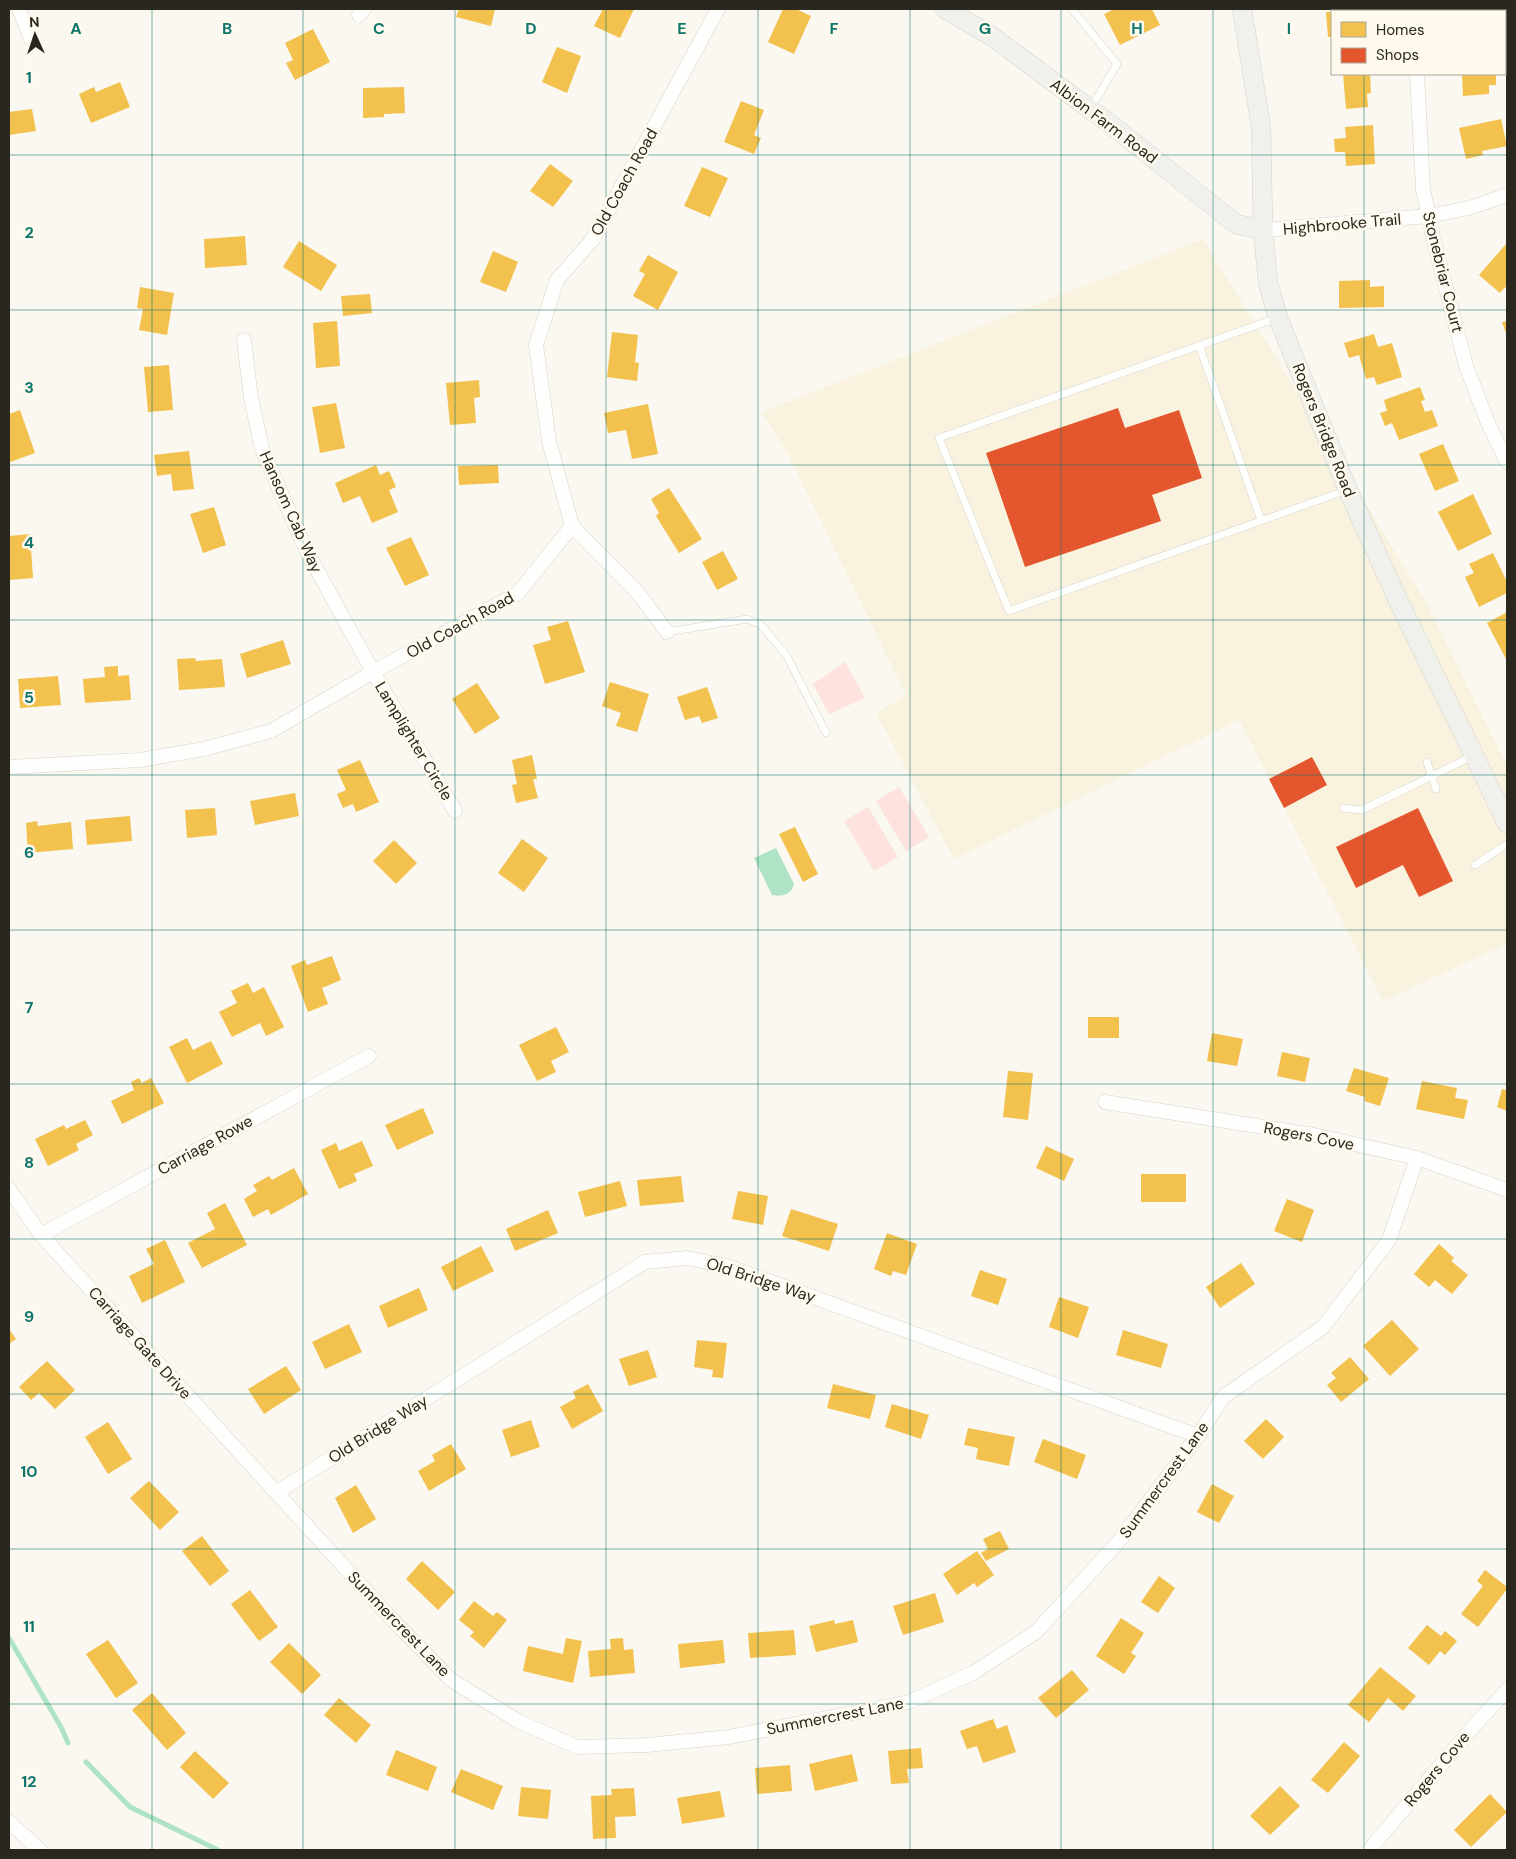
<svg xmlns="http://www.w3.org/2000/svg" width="1516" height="1859" font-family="'DM Sans',sans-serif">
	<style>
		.built { fill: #f9f2de }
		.green { fill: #fde2dd }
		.water { fill: #afe3c6 }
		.homes { fill: #f2c14e }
		.shops { fill: #e4572e }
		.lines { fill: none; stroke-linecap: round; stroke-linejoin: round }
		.stream { stroke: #afe3c6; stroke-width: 5 }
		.lane-casing { stroke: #d6d3cb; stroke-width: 8 }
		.street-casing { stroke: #d6d3cb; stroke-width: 15 }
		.secondary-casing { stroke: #d6d3cb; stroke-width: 20 }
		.lane { stroke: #fefefd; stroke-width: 7 }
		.street { stroke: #fefefd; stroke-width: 14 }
		.secondary { stroke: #f0f1ec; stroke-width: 19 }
		.grid { fill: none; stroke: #0f766e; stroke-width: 1; stroke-opacity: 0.55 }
		.labels { text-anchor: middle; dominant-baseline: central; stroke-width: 5; stroke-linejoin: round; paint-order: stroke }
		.street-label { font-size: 16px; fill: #2a271f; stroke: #fffaed }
		.grid-label { font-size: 16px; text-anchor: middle; font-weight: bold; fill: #0f766e; stroke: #fffaed; stroke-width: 5; stroke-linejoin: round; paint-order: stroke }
	</style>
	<rect width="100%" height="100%" fill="#fbf8f1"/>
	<polygon class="built" points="1203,239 1426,602 1507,765 1507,944 1383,1001 1239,720 954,859 876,713 906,695 790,458 762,412"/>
	<g class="green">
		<polygon points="845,662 865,698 829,714 813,684"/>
		<polygon points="899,787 929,837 906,851 876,801"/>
		<polygon points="868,807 898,857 874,871 844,821"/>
	</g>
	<path class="water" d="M776,848L794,884C791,895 783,897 772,895L754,858Z"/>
	<g class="homes">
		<polygon points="459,9 495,9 491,26 456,17"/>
		<polygon points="603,9 634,9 620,38 594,26"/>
		<polygon points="783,9 796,9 811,16 794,54 768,42"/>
		<polygon points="1114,9 1152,9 1160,25 1120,45 1104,14"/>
		<rect x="1332" y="9" width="28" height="2"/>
		<polygon points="1463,9 1496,9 1496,11 1464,11"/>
		<polygon points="1326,12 1332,12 1332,37 1328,37"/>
		<polygon points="313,29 330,62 295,80 286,63 293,60 285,43"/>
		<polygon points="557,47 581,56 567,93 542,82"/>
		<polygon points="1343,74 1370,74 1371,93 1367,94 1368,107 1346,109"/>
		<polygon points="1462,74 1496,74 1496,85 1489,85 1489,94 1463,96"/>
		<polygon points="120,82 130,107 91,123 79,94 94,87 96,92"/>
		<polygon points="404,87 405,113 384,114 384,117 363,118 363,88"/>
		<polygon points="741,101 764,110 754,135 761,138 754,154 724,142"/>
		<polygon points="32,109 36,131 9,135 9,112"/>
		<polygon points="1501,119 1507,146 1482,151 1483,155 1466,159 1459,128"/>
		<polygon points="1373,125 1375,164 1346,166 1345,152 1335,152 1334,139 1346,138 1345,127"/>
		<polygon points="550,164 573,181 553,207 530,191"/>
		<polygon points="702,167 728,178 710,217 684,206"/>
		<polygon points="245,236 247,265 205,268 204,239"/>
		<polygon points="299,241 337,265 321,291 283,267"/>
		<polygon points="1506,244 1507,245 1507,289 1505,287 1500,293 1479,275"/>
		<polygon points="493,251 518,262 506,292 480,282"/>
		<polygon points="648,255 678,272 658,310 633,296 645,274 639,271"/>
		<polygon points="1370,280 1370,287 1384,286 1384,307 1339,308 1339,281"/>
		<polygon points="140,287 174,293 167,335 139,330 143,309 137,308"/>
		<polygon points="370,294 372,313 343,316 341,296"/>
		<polygon points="337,321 340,366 316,368 313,323"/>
		<polygon points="1507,321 1507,336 1502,322"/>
		<polygon points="612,332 638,335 635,362 639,363 637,381 607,377"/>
		<polygon points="1374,334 1378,347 1392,343 1402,377 1377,385 1374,377 1366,379 1359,355 1349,358 1344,343"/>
		<polygon points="169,365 173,410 148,412 144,367"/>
		<polygon points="479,380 480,397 474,398 476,423 450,425 446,383"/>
		<polygon points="1420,387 1425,400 1421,401 1425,412 1432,410 1438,426 1399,440 1392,423 1385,426 1380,413 1387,411 1384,400"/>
		<polygon points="336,403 345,448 320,453 312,407"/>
		<polygon points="648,404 658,454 632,459 626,430 608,433 604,413"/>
		<polygon points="20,410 35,453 10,462 9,414"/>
		<polygon points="1443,444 1459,481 1435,491 1419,454"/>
		<polygon points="189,451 194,489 173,491 171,474 157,476 154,455"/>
		<polygon points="376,465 380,475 389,471 396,487 389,490 398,512 372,523 360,496 343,503 335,483"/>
		<polygon points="498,465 499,483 459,485 458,466"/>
		<polygon points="669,488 702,539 679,553 656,516 659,513 651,499"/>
		<polygon points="1473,494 1492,534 1458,551 1438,512"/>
		<polygon points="214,507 226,545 203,553 190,514"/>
		<polygon points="30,534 33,578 9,580 9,536"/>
		<polygon points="411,537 429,575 405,586 386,548"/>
		<polygon points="723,551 738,579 717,590 702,562"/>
		<polygon points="1493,553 1507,582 1507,593 1479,607 1465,577 1474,573 1469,564"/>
		<polygon points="1507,612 1507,661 1487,623"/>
		<polygon points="568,621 585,672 545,684 533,645 551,640 547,627"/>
		<polygon points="283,640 291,664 247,678 240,654"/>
		<polygon points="195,658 196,661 222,659 225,687 179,690 177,659"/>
		<polygon points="118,666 118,676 129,675 131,700 85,703 83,679 105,677 104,667"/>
		<polygon points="58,676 61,705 20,708 18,679"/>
		<polygon points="610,682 649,694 637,732 616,726 621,713 602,706"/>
		<polygon points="477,683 500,718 475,734 452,699"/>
		<polygon points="707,687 718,718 702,723 699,716 685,720 677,697"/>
		<polygon points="532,755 537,779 533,779 538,798 516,803 512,785 517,784 512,760"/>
		<polygon points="360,760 379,802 356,812 353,804 343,808 337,794 346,790 337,770"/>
		<polygon points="295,793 299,816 255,825 250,801"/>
		<polygon points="215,808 217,835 187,838 185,810"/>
		<polygon points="130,816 132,841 87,845 85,820"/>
		<polygon points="37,821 38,826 71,822 73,849 28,853 26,823"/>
		<polygon points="795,827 818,874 803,882 779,834"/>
		<polygon points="522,839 548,858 524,892 498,873"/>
		<polygon points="394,840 417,863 396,884 373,861"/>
		<polygon points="332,956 341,980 322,988 328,1004 308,1012 291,966 305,960 307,965"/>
		<polygon points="248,983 253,993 264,987 284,1027 266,1036 260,1023 232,1037 219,1012 237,1003 231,991"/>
		<rect x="1088" y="1017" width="31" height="21"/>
		<polygon points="556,1027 569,1052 551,1061 556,1072 537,1081 519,1045"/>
		<polygon points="1212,1033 1243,1039 1237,1066 1207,1061"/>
		<polygon points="187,1038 193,1050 211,1041 223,1064 187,1083 169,1047"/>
		<polygon points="1282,1052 1310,1058 1305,1082 1277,1076"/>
		<polygon points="1354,1068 1389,1078 1380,1106 1364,1101 1365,1097 1346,1091"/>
		<polygon points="1008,1071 1033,1073 1028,1120 1003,1117"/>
		<polygon points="139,1078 142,1083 151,1078 164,1103 122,1124 111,1101 134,1090 131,1082"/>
		<polygon points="1422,1081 1457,1088 1455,1098 1468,1100 1464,1119 1416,1109"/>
		<polygon points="1502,1089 1507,1090 1507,1111 1497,1107"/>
		<polygon points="423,1108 434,1133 397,1150 385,1125"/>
		<polygon points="85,1120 93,1135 76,1144 79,1150 48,1166 35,1139 64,1125 66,1129"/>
		<polygon points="362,1141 373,1166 354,1174 357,1181 339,1189 321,1150 336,1143 339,1151"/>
		<polygon points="1046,1146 1074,1159 1064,1181 1036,1168"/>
		<polygon points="294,1168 308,1194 271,1215 268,1209 253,1217 244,1199 257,1191 253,1185 269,1176 272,1180"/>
		<rect x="1141" y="1174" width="45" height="28"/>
		<polygon points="681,1176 684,1202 640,1206 637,1180"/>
		<polygon points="620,1181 627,1206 585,1217 578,1192"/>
		<polygon points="738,1191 768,1196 763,1225 732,1219"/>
		<polygon points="1287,1199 1314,1210 1302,1242 1274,1231"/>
		<polygon points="225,1203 247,1245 202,1268 188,1243 215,1229 207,1213"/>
		<polygon points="791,1209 838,1224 829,1251 782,1236"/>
		<polygon points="548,1210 558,1233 515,1251 506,1229"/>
		<polygon points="887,1233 917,1244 906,1275 893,1271 891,1276 874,1269"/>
		<polygon points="165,1240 185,1282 142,1303 129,1276 154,1264 146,1249"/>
		<polygon points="1439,1244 1454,1258 1451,1261 1468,1275 1452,1294 1435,1280 1429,1287 1414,1274"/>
		<polygon points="481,1246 494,1271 453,1291 441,1267"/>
		<polygon points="1241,1263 1255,1284 1220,1308 1206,1287"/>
		<polygon points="980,1270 1007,1279 998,1305 971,1296"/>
		<polygon points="419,1288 428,1310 388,1328 379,1306"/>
		<polygon points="1059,1297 1089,1307 1078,1338 1049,1327"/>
		<polygon points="1392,1320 1419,1349 1390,1376 1363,1346"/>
		<polygon points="349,1324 362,1352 325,1369 312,1342"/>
		<polygon points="9,1329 16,1339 9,1344"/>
		<polygon points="1123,1330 1168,1344 1161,1368 1116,1355"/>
		<polygon points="697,1340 727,1343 723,1378 712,1377 713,1370 694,1367"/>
		<polygon points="648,1350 657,1377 629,1386 619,1359"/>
		<polygon points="1350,1357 1369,1379 1341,1402 1327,1385 1336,1378 1331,1373"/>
		<polygon points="47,1361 75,1390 55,1409 39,1393 31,1400 19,1387"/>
		<polygon points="286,1366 301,1390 264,1414 248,1389"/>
		<polygon points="588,1384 603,1411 572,1429 560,1407 576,1398 573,1392"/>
		<polygon points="833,1384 876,1395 870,1419 827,1408"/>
		<polygon points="892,1404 929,1415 921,1439 885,1427"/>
		<polygon points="1266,1419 1284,1437 1263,1459 1244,1441"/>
		<polygon points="531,1420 540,1447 511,1457 502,1430"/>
		<polygon points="108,1422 132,1459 108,1474 85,1437"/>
		<polygon points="968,1428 1015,1437 1009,1466 976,1459 978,1448 964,1445"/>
		<polygon points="1043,1439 1086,1455 1077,1479 1034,1462"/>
		<polygon points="451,1444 466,1469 429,1491 418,1471 435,1461 432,1455"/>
		<polygon points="149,1481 179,1512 160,1530 130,1498"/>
		<polygon points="1212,1484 1234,1496 1219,1523 1197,1512"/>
		<polygon points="356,1485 376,1519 353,1533 335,1498"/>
		<polygon points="1000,1531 1009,1549 986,1561 981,1553 988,1549 983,1539"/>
		<polygon points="202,1536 229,1571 210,1586 182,1551"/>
		<polygon points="977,1551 994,1575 977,1587 974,1583 957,1595 943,1574"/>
		<polygon points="422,1561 455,1592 438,1610 406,1579"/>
		<polygon points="1485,1570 1507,1587 1507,1589 1478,1627 1461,1614 1483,1586 1477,1581"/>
		<polygon points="1159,1576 1175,1588 1158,1613 1141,1602"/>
		<polygon points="250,1590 278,1627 259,1641 231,1604"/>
		<polygon points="935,1593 944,1622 903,1635 893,1606"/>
		<polygon points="474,1601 493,1616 497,1612 507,1620 484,1648 470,1636 474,1632 459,1620"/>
		<polygon points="1121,1618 1144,1633 1131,1653 1136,1656 1124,1674 1096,1656"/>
		<polygon points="834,1620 835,1624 853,1620 858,1642 816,1652 809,1626"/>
		<polygon points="1427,1625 1441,1636 1445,1631 1457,1641 1445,1655 1440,1651 1429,1665 1408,1648"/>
		<polygon points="794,1630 796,1655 750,1658 748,1633"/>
		<polygon points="566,1638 582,1641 573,1683 523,1671 528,1646 563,1654"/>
		<polygon points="623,1638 624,1650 633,1649 635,1673 590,1677 588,1651 611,1649 610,1639"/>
		<polygon points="108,1640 138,1683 116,1698 86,1654"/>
		<polygon points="723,1640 725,1663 680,1668 678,1644"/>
		<polygon points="289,1643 321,1675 302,1694 270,1662"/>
		<polygon points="1380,1667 1416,1696 1403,1711 1388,1698 1369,1722 1348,1705"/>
		<polygon points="1072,1670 1089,1690 1056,1718 1038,1698"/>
		<polygon points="152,1693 186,1733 167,1750 132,1710"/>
		<polygon points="339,1698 371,1725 356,1743 324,1715"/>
		<polygon points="993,1719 997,1729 1007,1725 1016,1752 983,1763 977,1746 967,1749 960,1731"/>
		<polygon points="1344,1742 1360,1756 1328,1793 1311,1780"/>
		<polygon points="921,1748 923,1768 907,1769 909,1783 891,1784 888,1751"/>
		<polygon points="396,1750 437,1767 428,1791 386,1775"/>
		<polygon points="195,1751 229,1783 213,1799 180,1767"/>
		<polygon points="852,1754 858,1781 815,1791 809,1764"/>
		<polygon points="790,1765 792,1791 757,1794 755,1768"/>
		<polygon points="461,1769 503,1786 493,1810 451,1792"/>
		<polygon points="1280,1786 1300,1806 1270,1835 1250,1816"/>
		<polygon points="521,1787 551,1790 548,1819 518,1816"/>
		<polygon points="634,1788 636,1816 615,1817 616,1838 593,1839 591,1796 612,1795 611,1789"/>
		<polygon points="720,1791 725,1817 682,1824 677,1798"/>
		<polygon points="1490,1794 1507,1812 1471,1847 1454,1830"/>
	</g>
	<g class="shops">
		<polygon points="1118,408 1125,428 1179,410 1202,478 1152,495 1161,521 1025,567 986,453"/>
		<polygon points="1312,757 1327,785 1284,808 1269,779"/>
		<polygon points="1418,808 1453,881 1419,897 1403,865 1356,888 1336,847"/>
	</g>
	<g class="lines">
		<g class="stream">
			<polyline points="9,1638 61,1727 68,1743"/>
			<polyline points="86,1762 130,1807 218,1850"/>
		</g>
		<defs>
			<g id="lane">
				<polyline points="1072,9 1117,64 1091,108"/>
				<polyline points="1277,318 939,438 1009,611 1347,490"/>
				<polyline points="1199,345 1261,520"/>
				<polyline points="667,632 747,619 760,624 787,656 826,733"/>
				<polyline points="1427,762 1436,789"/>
				<polyline points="1343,808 1362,810 1473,756"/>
				<polyline points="1475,865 1507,844"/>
			</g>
			<g id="street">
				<polyline points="19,9 31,39"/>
				<polyline points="1409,9 1410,11"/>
				<polyline points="359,15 364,9"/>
				<polyline points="1417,74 1423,189 1433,237 1466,366 1488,423 1507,462"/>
				<polyline points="1263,230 1428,216 1469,208 1507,195"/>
				<polyline points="244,340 251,398 262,449 306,550 373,672 455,811"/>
				<polyline points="572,526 549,441 536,345 557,280 593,239 718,9"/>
				<polyline points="572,526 638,593 667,632"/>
				<polyline points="9,767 140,760 204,749 271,731 373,672 518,593 572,526"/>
				<polyline points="1105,1102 1314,1135 1417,1158 1507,1190"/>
				<polyline points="9,1189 41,1235 390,1617 451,1680 518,1721 577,1747 647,1745 729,1737 909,1702 973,1673 1036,1632 1120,1540 1198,1436 1223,1397 1323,1327 1389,1240 1417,1158"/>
				<polyline points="41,1235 369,1056"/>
				<polyline points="277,1492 645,1262 687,1258 727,1266 1198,1436"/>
				<polyline points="9,1822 40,1850"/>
				<polyline points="1369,1850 1473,1727 1507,1690"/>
			</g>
			<g id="secondary">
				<polyline points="945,9 990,35 1109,123 1236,224 1263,230"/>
				<polyline points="1242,9 1261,127 1263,230 1268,283 1278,318 1348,490 1398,600 1507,823"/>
			</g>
		</defs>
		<use href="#lane" class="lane-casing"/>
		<use href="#street" class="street-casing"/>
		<use href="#secondary" class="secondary-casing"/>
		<use href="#lane" class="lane"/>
		<use href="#street" class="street"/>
		<use href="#secondary" class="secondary"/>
	</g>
	<path class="grid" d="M152,9V1850M303,9V1850M455,9V1850M606,9V1850M758,9V1850M910,9V1850M1061,9V1850M1213,9V1850M1364,9V11M1364,74V1850M9,155H1507M9,310H1507M9,465H1507M9,620H1507M9,775H1507M9,930H1507M9,1084H1507M9,1239H1507M9,1394H1507M9,1549H1507M9,1704H1507"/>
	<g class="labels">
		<g class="street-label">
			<text transform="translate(1104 121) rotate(37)">Albion Farm Road</text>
			<text transform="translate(624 182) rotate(-61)">Old Coach Road</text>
			<text transform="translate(1342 224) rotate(-5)">Highbrooke Trail</text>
			<text transform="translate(1443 272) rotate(76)">Stonebriar Court</text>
			<text transform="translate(1324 430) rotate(68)">Rogers Bridge Road</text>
			<text transform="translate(291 512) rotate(66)">Hansom Cab Way</text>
			<text transform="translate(460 625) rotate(-29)">Old Coach Road</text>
			<text transform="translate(414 741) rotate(59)">Lamplighter Circle</text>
			<text transform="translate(1309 1136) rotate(11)">Rogers Cove</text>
			<text transform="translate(205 1145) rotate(-29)">Carriage Rowe</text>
			<text transform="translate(761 1280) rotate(18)">Old Bridge Way</text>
			<text transform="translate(140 1343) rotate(48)">Carriage Gate Drive</text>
			<text transform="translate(378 1429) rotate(-32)">Old Bridge Way</text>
			<text transform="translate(1164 1480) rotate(-54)">Summercrest Lane</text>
			<text transform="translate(399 1624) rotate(46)">Summercrest Lane</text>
			<text transform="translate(835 1716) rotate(-11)">Summercrest Lane</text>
			<text transform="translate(1437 1769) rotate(-50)">Rogers Cove</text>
		</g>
	</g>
	<g class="grid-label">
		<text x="76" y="34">A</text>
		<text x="227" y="34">B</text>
		<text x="379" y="34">C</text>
		<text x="531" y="34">D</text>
		<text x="682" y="34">E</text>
		<text x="834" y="34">F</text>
		<text x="985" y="34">G</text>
		<text x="1137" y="34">H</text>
		<text x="1289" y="34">I</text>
		<text x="29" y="83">1</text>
		<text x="29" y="238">2</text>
		<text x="29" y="393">3</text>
		<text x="29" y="548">4</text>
		<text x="29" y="703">5</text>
		<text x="29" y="858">6</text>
		<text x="29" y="1013">7</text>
		<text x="29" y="1168">8</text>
		<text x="29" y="1322">9</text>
		<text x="29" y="1477">10</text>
		<text x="29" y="1632">11</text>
		<text x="29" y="1787">12</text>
	</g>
	<rect width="1516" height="1859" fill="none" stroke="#2a271f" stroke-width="20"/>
	<rect x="1331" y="10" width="175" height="65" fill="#fffaed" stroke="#aaa69b"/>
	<rect x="1341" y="22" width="25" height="15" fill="#f2c14e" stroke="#aaa69b"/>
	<text x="1376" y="35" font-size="15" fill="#2a271f">Homes</text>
	<rect x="1341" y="48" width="25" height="15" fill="#e4572e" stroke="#aaa69b"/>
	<text x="1376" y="60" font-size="15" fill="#2a271f">Shops</text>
	<g transform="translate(35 35) rotate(357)" stroke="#fffaed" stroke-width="4" paint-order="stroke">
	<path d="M0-4L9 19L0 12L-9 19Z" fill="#2a271f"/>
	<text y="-8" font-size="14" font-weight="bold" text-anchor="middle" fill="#2a271f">N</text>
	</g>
</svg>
